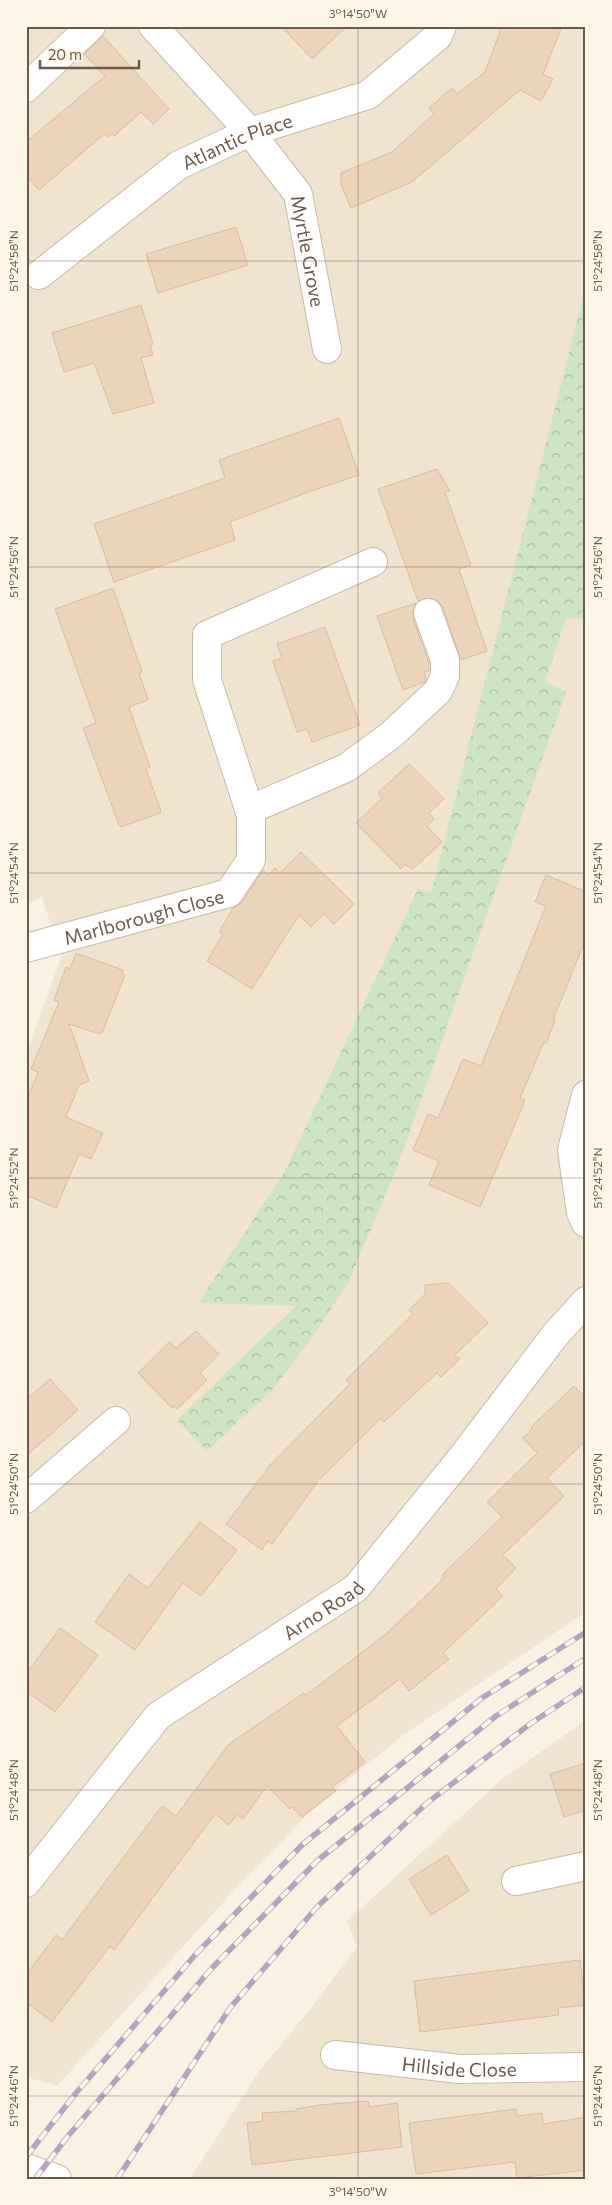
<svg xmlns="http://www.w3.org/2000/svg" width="612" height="2205" font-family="Commissioner,sans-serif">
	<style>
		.residential { fill: #f0e4d1 }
		.forest { fill: url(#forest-crowns) }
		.building { fill: #ebd3bc; stroke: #dcbb9f }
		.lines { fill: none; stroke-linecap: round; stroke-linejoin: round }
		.minor-casing { stroke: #c8baaa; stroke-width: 30 }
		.minor { stroke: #fff; stroke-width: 28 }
		.rail-casing { stroke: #b5a3c0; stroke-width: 5.5 }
		.rail { stroke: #fdf6e7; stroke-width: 4; stroke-dasharray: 11; stroke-linecap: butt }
		.ticks { fill: none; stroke: #6e5a4b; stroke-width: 1; stroke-opacity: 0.45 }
		.labels { text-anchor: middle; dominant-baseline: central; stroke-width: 4.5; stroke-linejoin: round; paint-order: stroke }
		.street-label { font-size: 19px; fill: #6e5a4b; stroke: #fdf6e7 }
		.neatline { fill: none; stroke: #6e5a4b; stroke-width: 2 }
		.ticks-label { font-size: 12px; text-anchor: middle; fill: #6e5a4b }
	</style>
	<defs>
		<pattern id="forest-crowns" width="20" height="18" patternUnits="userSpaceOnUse" patternTransform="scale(1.25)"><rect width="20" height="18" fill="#cde5c2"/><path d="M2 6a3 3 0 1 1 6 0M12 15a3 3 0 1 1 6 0" fill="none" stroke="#abbda0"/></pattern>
	</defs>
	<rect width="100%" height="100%" fill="#f9f2e2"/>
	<g class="residential">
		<polygon points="26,26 586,26 586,1612 406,1733 316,1806 228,1897 57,2086 26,2077 26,1054 61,957 42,897 26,905"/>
		<polygon points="586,1720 586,2179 190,2179 259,2071 307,2013 357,1947 347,1921 502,1779"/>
	</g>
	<polygon class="forest" points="586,286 586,619 566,618 545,682 566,692 395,1173 348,1283 310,1340 274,1388 207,1451 177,1420 296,1306 198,1303 283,1175 418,889 431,893"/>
	<g class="building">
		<polygon points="281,26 347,26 312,59"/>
		<polygon points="502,26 562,26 543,74 553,79 541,101 520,90 412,182 351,208 341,184 341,173 392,152 434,114 429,108 452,88 457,94 485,72"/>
		<polygon points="103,36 169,109 153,124 141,112 114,136 112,134 107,137 104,134 39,190 26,176 26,142 105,76 84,54"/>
		<polygon points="236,227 248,265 158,293 146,254"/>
		<polygon points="141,305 153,344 150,345 153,355 141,358 154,403 113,414 94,363 64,372 52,333"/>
		<polygon points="339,418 359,475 311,491 230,522 235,540 114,582 94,524 225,478 219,460"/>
		<polygon points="437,469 450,491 445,492 471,565 459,569 487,651 461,660 443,608 438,601 430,598 418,601 378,489"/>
		<polygon points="113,588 142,672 139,673 148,700 129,707 150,767 146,769 161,811 160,813 121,827 119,825 83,728 96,723 55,609"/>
		<polygon points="416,603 413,610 413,618 429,663 429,671 424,672 426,679 425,682 403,690 377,616"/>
		<polygon points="325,627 360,725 312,742 307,729 297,732 273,661 282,658 277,644"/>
		<polygon points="409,764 444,799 429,813 434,819 427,826 442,842 413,869 404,864 401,869 356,823 382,798 378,793"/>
		<polygon points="301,852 354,904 334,924 324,914 311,927 299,915 252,989 207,961 223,934 219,932 233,908 242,902 263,870 268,875 275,868 280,873"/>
		<polygon points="546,875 586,892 586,938 553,1020 555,1021 546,1043 544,1042 520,1098 525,1101 480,1207 429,1185 439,1161 413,1150 428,1114 438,1118 463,1059 481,1066 546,906 535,902"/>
		<polygon points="76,953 123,970 122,973 125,975 102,1033 100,1032 99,1034 69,1024 89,1081 79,1085 66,1117 103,1133 91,1159 79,1154 56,1208 26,1195 26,1102 38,1072 31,1069 59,1002 54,1000 66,967 70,969"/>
		<polygon points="448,1283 488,1323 455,1355 460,1359 441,1377 437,1373 384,1422 381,1418 318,1481 272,1544 268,1541 262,1550 226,1524 271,1464 350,1384 346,1380 413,1314 409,1310 425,1294 425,1285"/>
		<polygon points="196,1331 219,1354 200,1373 207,1380 177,1409 174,1405 172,1408 138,1373 169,1342 176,1348"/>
		<polygon points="50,1379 78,1410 26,1456 26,1400"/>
		<polygon points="574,1386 586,1398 586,1440 547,1478 564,1496 503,1555 516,1568 496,1589 503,1596 443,1653 449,1659 409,1691 400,1679 337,1726 365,1762 332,1787 336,1791 302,1817 292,1807 290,1809 267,1786 243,1819 237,1815 229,1825 215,1814 114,1950 110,1946 52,2022 26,2002 26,1975 56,1935 62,1940 162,1806 176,1816 229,1744 304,1693 306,1695 385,1635 436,1586 444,1577 442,1575 502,1517 487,1502 537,1453 523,1438 532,1429 531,1427"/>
		<polygon points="200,1522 237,1550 201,1596 183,1583 135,1650 95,1622 129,1574 148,1588"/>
		<polygon points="60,1628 98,1655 55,1712 26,1691 26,1674"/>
		<polygon points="586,1763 586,1810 564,1817 550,1774"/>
		<polygon points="447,1855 469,1891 431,1915 409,1879"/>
		<polygon points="580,1960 585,2005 558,2008 559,2015 420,2032 414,1981"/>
		<polygon points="368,2101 369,2107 397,2103 402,2147 252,2165 247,2123 263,2121 262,2113 296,2111 296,2109 320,2105"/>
		<polygon points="516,2109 517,2116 542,2113 543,2124 586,2117 586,2170 517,2178 515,2162 416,2174 409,2123"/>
	</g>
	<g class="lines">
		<defs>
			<g id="minor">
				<path id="s1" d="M153,26L250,132L298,194L327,349"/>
				<polyline points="26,88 91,26"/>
				<path id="s2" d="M39,275L179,165L250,132L368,95L438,36L442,26"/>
				<polyline points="249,810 346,768 391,735 438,691 445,676 445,660 428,613"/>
				<path id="s3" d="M26,948L229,893L251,860V815L207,680V635L373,562"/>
				<polyline points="586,1095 572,1150 581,1213 586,1223"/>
				<polyline points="26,1499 116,1421"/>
				<polyline points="516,1881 586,1866"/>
				<path id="s4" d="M26,1883L158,1716L356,1588L463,1456L556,1334L586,1301"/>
				<path id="s5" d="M335,2055L460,2069L586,2067"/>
				<polyline points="26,2168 57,2179"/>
			</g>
		</defs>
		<use href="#minor" class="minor-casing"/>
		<use href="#minor" class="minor"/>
		<defs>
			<g id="rail">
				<polyline points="26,2157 76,2093 196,1954 302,1845 482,1698 586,1632"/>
				<polyline points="35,2179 68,2136 212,1968 317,1861 496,1716 586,1658"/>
				<polyline points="117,2179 230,2008 317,1907 427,1803 530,1724 586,1687"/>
			</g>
		</defs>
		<use href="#rail" class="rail-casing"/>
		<use href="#rail" class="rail"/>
	</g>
	<path class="ticks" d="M358,26V2179M26,261H586M26,567H586M26,873H586M26,1178H586M26,1484H586M26,1790H586M26,2096H586"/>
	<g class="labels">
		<g class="street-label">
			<text stroke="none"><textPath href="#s2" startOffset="241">Atlantic Place</textPath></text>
			<text stroke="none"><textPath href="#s1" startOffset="280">Myrtle Grove</textPath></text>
			<text stroke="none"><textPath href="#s3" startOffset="122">Marlborough Close</textPath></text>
			<text stroke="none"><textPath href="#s4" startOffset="409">Arno Road</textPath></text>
			<text stroke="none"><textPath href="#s5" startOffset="125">Hillside Close</textPath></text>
		</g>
	</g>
	<rect width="612" height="2205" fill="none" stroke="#fdf6e7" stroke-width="55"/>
	<path d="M40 60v8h99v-8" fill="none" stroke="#6e5a4b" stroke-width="2.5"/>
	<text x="48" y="60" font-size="15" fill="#6e5a4b" stroke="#fdf6e7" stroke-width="4" paint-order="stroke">20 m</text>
	<rect x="28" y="28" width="556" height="2150" class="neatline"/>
	<g class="ticks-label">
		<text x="358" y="18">3°14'50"W</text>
		<text transform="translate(14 261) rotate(-90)" y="4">51°24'58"N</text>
		<text transform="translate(598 261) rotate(-90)" y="4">51°24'58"N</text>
		<text transform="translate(14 567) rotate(-90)" y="4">51°24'56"N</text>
		<text transform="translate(598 567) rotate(-90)" y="4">51°24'56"N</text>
		<text transform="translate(14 873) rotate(-90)" y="4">51°24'54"N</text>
		<text transform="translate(598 873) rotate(-90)" y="4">51°24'54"N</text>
		<text transform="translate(14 1178) rotate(-90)" y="4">51°24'52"N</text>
		<text transform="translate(598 1178) rotate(-90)" y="4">51°24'52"N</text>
		<text transform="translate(14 1484) rotate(-90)" y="4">51°24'50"N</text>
		<text transform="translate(598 1484) rotate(-90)" y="4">51°24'50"N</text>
		<text transform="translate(14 1790) rotate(-90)" y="4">51°24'48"N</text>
		<text transform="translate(598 1790) rotate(-90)" y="4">51°24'48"N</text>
		<text transform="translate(14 2096) rotate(-90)" y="4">51°24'46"N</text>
		<text transform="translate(598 2096) rotate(-90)" y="4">51°24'46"N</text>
		<text x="358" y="2196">3°14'50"W</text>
	</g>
</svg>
